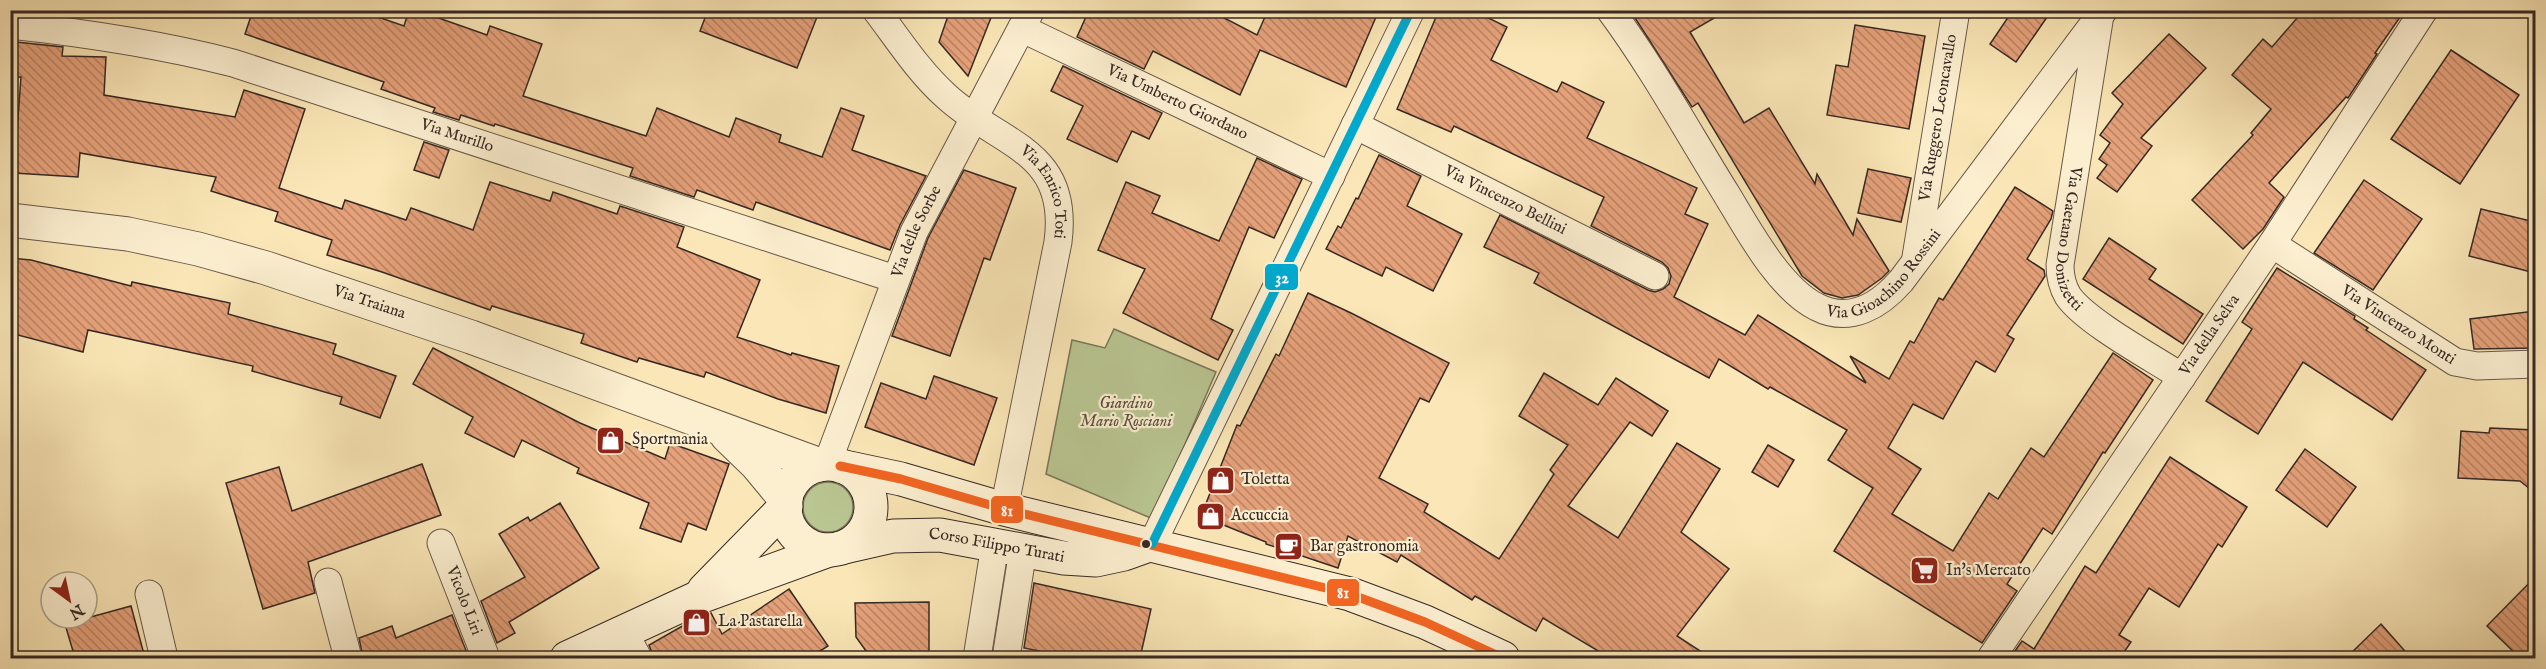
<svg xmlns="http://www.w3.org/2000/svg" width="2546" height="669" font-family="'IM FELL English',serif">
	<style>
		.green { fill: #b9c692; stroke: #78785c; stroke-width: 1.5 }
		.building { fill: url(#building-back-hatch); stroke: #362925; stroke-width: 1.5 }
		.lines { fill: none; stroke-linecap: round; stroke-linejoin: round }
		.minor-casing { stroke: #675849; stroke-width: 29 }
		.tertiary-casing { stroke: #675849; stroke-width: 35 }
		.secondary-casing { stroke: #362925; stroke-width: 35 }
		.minor { stroke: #fcefd0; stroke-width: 27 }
		.tertiary { stroke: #fcefd0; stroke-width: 33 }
		.secondary { stroke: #fcefd0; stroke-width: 33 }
		.bus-1-casing { stroke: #fcefd0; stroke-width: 14 }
		.bus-2-casing { stroke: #fcefd0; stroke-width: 14 }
		.bus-1 { stroke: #f26522; stroke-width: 9 }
		.bus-2 { stroke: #00a9ce; stroke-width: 9 }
		.bus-dot { fill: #362925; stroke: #fcefd0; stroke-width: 2 }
		.labels { text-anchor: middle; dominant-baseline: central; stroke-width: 4.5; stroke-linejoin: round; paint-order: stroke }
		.street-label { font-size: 16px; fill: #362925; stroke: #fcefd0 }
		.park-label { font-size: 16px; font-style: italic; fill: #575040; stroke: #fcefd0 }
		.poi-label { font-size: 16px; fill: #362925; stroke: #fcefd0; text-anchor: start }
		.line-badge { stroke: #fcefd0; stroke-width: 2 }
		.badge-label { font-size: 16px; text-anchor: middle; font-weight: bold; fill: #fff }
	</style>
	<defs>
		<pattern id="building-back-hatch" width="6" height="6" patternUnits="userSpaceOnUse" patternTransform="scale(1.5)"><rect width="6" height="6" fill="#e5a17a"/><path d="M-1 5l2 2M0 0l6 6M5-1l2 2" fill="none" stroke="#ba8364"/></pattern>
	</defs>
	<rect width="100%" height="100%" fill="#fae6b6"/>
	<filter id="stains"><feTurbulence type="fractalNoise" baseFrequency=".00333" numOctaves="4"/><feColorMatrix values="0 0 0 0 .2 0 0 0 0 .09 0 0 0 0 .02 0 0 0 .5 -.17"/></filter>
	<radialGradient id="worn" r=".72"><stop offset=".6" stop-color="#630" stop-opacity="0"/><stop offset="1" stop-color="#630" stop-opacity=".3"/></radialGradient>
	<g class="green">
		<polygon points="1114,329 1216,372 1153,519 1046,474 1072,340 1105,348"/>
		<circle cx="828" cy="507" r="25"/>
	</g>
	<g class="building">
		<polygon points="253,10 358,10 404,26 409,10 416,10 487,35 490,26 542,44 523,96 646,136 657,108 729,137 736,118 781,135 779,142 822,157 841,108 864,116 852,150 926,176 900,225 890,250 756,202 753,210 697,190 694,197 630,176 633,168 495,124 494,126 461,115 459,120 433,112 435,108 381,89 384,82 245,34"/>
		<polygon points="708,10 800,10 817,17 797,68 700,31"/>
		<polygon points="950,10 994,10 968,76 939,42"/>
		<polygon points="1089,10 1209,10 1257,35 1268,10 1379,10 1346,87 1260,50 1240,95 1153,51 1144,69 1077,37"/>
		<polygon points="1439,10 1472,10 1507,27 1491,60 1557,92 1562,82 1604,102 1587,138 1697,188 1685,214 1708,224 1674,297 1745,335 1758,315 1866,383 1850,356 1889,379 1910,341 1914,343 1939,298 1943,300 2015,187 2053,211 2051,219 2027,259 2044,270 2045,276 2007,335 2014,339 1995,372 1976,361 1943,419 1913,404 1888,448 1921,469 1892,514 1953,551 1989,493 1998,499 2031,448 2044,457 2113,353 2153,380 2105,453 2103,452 2052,534 2043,528 2007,584 2017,591 1982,643 1834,551 1873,488 1828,460 1847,430 1770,387 1768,389 1719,359 1709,378 1534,283 1539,273 1484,247 1500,215 1648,290 1655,292 1663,289 1669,284 1671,276 1668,268 1662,262 1591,226 1604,197 1454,126 1451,132 1397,109"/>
		<polygon points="1630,10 1728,10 1690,32 1744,123 1769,108 1815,184 1817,174 1853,235 1857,219 1889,271 1882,278 1858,295 1842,298 1824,293 1802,276 1698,103 1692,107"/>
		<polygon points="2013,10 2052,10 2016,62 1990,44"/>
		<polygon points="2304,10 2405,10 2375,53 2377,54 2348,98 2346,97 2269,183 2284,197 2263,229 2243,249 2192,200 2253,135 2251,133 2271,109 2232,75 2263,39 2272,47"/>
		<polygon points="1855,25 1925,36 1909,129 1827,115 1836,65 1848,67"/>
		<polygon points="2169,34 2206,68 2141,138 2152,146 2117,192 2097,178 2107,165 2099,159 2110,143 2100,135 2123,104 2112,93"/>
		<polygon points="16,42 63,47 62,56 106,57 104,95 235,117 244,90 305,109 279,188 342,209 345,200 406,220 411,208 473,230 490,182 550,201 553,192 617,214 620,206 684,227 677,247 760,280 737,337 791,355 792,353 839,366 826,413 778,399 706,372 704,377 639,358 637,362 581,343 584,334 492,306 490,310 382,272 327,255 332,240 275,221 278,212 211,191 216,177 80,153 78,177 14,173 21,77 15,77"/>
		<polygon points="2451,50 2519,95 2460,184 2391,139"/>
		<polygon points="1063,66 1162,113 1149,139 1132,131 1117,162 1067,139 1083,106 1051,91"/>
		<polygon points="424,142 449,150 439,178 414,170"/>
		<polygon points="1379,155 1421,176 1407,206 1462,234 1433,291 1386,267 1382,276 1326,249 1338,226 1341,228 1356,198 1358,199"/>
		<polygon points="1257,158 1302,179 1274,238 1249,227 1211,319 1233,330 1218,360 1123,313 1145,269 1098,250 1126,182 1160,196 1152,213 1219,241"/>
		<polygon points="1868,169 1911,178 1901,222 1858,213"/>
		<polygon points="964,170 1016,188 990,260 984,258 950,356 892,336 928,238"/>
		<polygon points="2364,180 2422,219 2373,290 2314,253"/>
		<polygon points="2481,209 2535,222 2535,273 2469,256"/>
		<polygon points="2109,238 2156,269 2149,279 2203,314 2183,344 2083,279"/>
		<polygon points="10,258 31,260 131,286 132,282 230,303 228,314 336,344 333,354 396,376 380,418 340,404 342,397 252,371 253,366 88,330 83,352 10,333"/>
		<polygon points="2277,268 2355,316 2354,319 2368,328 2366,330 2426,370 2392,420 2303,362 2258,434 2206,401 2252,329 2242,322"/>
		<polygon points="1308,293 1351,313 1449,363 1429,402 1420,398 1379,478 1428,504 1424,512 1499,559 1554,474 1550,470 1568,445 1519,416 1544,373 1598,405 1616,378 1668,411 1652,436 1630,422 1568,506 1618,538 1677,443 1720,469 1681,532 1729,569 1677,636 1711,658 1610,658 1543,618 1536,631 1475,596 1472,600 1401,555 1397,562 1348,536 1338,568 1266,544 1266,542 1201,516 1237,425 1240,426 1276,354 1279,356"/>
		<polygon points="2535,311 2535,348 2474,349 2470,319"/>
		<polygon points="433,348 580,423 665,459 670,443 729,464 706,530 688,523 681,542 640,528 649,503 577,473 579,468 522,440 514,457 465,433 473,417 413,384"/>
		<polygon points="934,376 997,398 974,465 865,427 881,383 926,399"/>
		<polygon points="2490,428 2535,430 2535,493 2520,481 2458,478 2461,431 2489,433"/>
		<polygon points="1768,445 1794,460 1778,487 1752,472"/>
		<polygon points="2305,449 2356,487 2327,527 2276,490"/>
		<polygon points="2170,457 2247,507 2222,547 2218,544 2179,607 2149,588 2119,635 2131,642 2120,658 2010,658 2022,641 2034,649 2085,566 2096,573"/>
		<polygon points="422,464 441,515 308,562 315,593 263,609 226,483 279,467 292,511"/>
		<polygon points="560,503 599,568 509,622 515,633 497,643 481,601 525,577 499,534 528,517 530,521"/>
		<polygon points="2535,577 2535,658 2520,658 2487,626"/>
		<polygon points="1034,583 1151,609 1140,658 1073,658 1024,648"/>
		<polygon points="789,589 828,646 809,658 654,658 649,645 693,620 711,613 722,634"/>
		<polygon points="929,602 929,658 871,658 856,637 855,603"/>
		<polygon points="131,606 145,658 75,658 65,624"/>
		<polygon points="452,615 467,653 454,658 363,658 359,638 392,626 396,638"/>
		<polygon points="2381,624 2411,658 2346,658"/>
	</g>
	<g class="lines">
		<defs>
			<g id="minor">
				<path id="s1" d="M876,10C898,39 919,72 946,96C1000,146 1070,149 1058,242L1004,509"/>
				<path id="s2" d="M1610,10C1653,68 1689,134 1727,195C1748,230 1780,289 1817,307C1850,324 1880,305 1901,281L2104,10"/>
				<path id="s3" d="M2099,21L2060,265C2060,276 2062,286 2068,296C2086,322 2153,358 2182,377"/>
				<path id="s4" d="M10,25C86,33 159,44 233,63L895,279"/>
				<path id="s5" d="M1023,29L1331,176"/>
				<path id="s6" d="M1355,125L1655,276"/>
				<path id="s7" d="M2272,244L2455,362L2477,366L2536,364"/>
				<path id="s8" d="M1916,257L1956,10"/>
				<path id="s9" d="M827,464L914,232L1031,10"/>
				<path id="s10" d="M441,543L486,658"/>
				<polyline points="1152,544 1411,10"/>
				<polyline points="328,582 348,658"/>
				<polyline points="149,594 164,658"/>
				<polyline points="624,632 638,658"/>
				<polyline points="977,658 995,545"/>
				<polyline points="1006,658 1023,550"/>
				<path id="s11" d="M1991,658L2272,244L2424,10"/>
			</g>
			<g id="tertiary">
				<path id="s12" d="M10,220L128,234L198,249L266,268L471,337L820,465"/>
				<polyline points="727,436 757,465 786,500"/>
			</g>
			<g id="secondary">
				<circle cx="828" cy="507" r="43"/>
				<polyline points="840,466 901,479 1004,509 1350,594 1425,622 1503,658"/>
				<path id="s13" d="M840,548L893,536L940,535L1064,558L1096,560L1124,554L1152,544"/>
				<polyline points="704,590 786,506"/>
				<polyline points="567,658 697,598 829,550"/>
			</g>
		</defs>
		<use href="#minor" class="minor-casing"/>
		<use href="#tertiary" class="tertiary-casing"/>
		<use href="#secondary" class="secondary-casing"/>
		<use href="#minor" class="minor"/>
		<use href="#tertiary" class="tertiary"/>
		<use href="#secondary" class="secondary"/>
		<defs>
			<polyline id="bus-1" points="840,466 901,479 1004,509 1350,594 1425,622 1503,658"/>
			<polyline id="bus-2" points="1152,544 1411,10"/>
		</defs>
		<use href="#bus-1" class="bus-1-casing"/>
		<use href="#bus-2" class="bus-2-casing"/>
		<use href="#bus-1" class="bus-1"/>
		<use href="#bus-2" class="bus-2"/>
	</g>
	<defs>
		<symbol id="shop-square" viewBox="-11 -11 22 22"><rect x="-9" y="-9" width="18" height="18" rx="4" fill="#8f2418" stroke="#fcefd0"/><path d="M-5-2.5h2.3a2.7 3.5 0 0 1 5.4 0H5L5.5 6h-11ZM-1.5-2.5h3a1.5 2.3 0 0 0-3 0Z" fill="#fff"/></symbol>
		<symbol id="cafe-square" viewBox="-11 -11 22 22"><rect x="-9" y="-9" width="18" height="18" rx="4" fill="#8f2418" stroke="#fcefd0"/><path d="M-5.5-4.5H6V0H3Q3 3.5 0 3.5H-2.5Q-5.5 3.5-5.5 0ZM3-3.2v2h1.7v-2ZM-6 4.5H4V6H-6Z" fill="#fff"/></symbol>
		<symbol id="supermarket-square" viewBox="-11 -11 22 22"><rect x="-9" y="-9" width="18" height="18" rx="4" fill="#8f2418" stroke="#fcefd0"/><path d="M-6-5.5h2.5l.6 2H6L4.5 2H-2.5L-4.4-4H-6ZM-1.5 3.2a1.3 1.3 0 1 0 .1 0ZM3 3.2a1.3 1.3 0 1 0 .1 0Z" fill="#fff"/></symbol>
	</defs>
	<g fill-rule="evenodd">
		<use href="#shop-square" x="594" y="424" width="33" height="33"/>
		<use href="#shop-square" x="1204" y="464" width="33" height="33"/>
		<use href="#shop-square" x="1194" y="500" width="33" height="33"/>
		<use href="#cafe-square" x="1272" y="530" width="33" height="33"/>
		<use href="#supermarket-square" x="1908" y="554" width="33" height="33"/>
		<use href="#shop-square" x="680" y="606" width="33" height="33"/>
	</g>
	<circle class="bus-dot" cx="1146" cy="544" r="5"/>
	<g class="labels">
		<g class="street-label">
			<text stroke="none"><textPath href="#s5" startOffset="171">Via Umberto Giordano</textPath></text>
			<text stroke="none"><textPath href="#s8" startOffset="141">Via Ruggero Leoncavallo</textPath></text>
			<text stroke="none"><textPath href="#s4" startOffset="462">Via Murillo</textPath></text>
			<text stroke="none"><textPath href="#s1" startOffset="255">Via Enrico Toti</textPath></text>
			<text stroke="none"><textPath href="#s6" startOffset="168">Via Vincenzo Bellini</textPath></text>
			<text stroke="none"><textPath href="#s9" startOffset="249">Via delle Sorbe</textPath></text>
			<text stroke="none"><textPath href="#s3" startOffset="222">Via Gaetano Donizetti</textPath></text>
			<text stroke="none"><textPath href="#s2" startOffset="448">Via Gioachino Rossini</textPath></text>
			<text stroke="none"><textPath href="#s12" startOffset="370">Via Traiana</textPath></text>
			<text stroke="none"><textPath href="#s7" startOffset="150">Via Vincenzo Monti</textPath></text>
			<text stroke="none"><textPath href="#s11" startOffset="390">Via della Selva</textPath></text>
			<text stroke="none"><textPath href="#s13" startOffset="159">Corso Filippo Turati</textPath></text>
			<text stroke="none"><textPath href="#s10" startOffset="62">Vicolo Liri</textPath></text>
		</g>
		<g class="park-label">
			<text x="1126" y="404">Giardino<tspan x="1126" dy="18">Mario Rosciani</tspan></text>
		</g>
		<g class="poi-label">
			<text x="632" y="440">Sportmania</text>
			<text x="1241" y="480">Toletta</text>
			<text x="1231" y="516">Accuccia</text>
			<text x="1310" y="547">Bar gastronomia</text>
			<text x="1946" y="571">In's Mercato</text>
			<text x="718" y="622">La Pastarella</text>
		</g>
	</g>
	<g class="line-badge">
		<rect x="1264" y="263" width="35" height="28" rx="6" fill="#00a9ce"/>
		<rect x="990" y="495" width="34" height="29" rx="6" fill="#f26522"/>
		<rect x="1326" y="578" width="34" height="29" rx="6" fill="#f26522"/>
	</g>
	<g class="badge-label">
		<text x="1282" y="283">32</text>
		<text x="1007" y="516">81</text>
		<text x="1343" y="598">81</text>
	</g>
	<rect width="2546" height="669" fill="none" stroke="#fae6b6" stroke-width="36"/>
	<rect x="12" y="12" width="2522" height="645" fill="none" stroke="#362925" stroke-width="3"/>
	<rect x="18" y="18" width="2510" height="633" fill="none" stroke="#362925" stroke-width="1.5"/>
	<g transform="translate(69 600) rotate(147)"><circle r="28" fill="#fcefd0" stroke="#ada08c" stroke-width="1.5"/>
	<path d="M0-4.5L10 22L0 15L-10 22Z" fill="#8f2418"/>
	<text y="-9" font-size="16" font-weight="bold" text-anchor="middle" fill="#362925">N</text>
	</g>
	<rect width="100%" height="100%" filter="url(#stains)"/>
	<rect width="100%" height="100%" fill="url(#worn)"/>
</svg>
